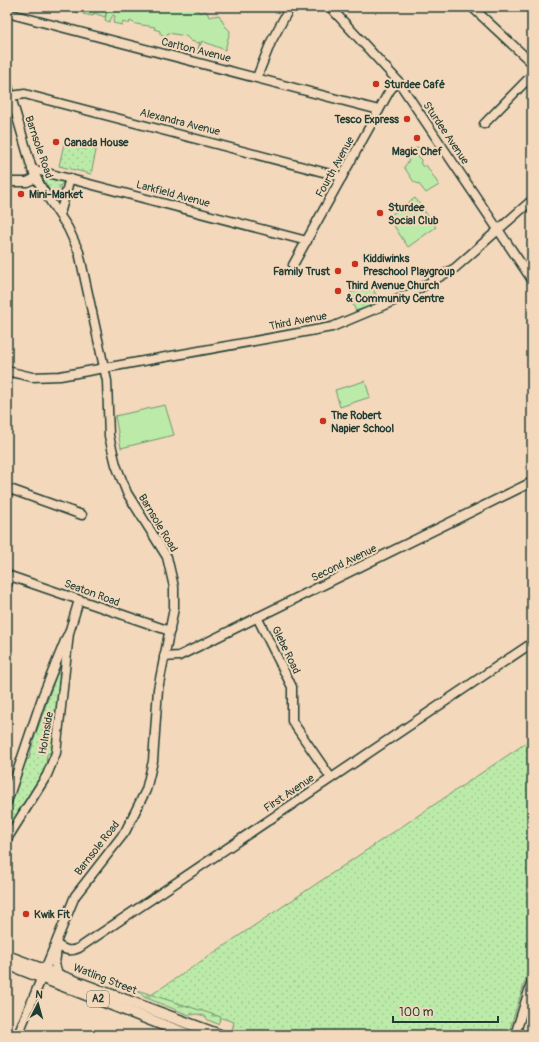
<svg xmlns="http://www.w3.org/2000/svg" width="539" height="1042" font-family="Pangolin,sans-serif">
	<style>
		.grass { fill: url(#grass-dots); stroke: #6e946e }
		.forest { fill: url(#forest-firs); stroke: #6e946e }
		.green { fill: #bceba9; stroke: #6e946e }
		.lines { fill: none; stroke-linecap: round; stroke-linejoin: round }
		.minor-casing { stroke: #1f3d34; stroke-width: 11 }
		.major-casing { stroke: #1f3d34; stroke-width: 13 }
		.minor { stroke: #f4d8bb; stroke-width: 8 }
		.major { stroke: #f4d8bb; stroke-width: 10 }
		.poi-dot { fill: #c8321e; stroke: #f4d8bb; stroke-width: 1.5 }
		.labels { text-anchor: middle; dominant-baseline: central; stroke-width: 4; stroke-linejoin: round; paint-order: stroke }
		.shield { fill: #f4d8bb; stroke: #5f6c5c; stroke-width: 1 }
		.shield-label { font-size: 10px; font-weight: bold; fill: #1f3d34 }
		.street-label { font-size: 11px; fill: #1f3d34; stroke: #f4d8bb }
		.poi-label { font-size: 11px; font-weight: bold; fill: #1f3d34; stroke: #f4d8bb; text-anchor: start }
	</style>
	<defs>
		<pattern id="grass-dots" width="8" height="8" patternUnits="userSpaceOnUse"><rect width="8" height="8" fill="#bceba9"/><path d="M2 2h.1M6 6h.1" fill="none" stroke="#a1ca92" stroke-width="1.8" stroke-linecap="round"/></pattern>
		<pattern id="forest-firs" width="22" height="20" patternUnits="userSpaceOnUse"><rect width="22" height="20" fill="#bceba9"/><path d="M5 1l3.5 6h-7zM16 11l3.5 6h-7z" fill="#a1ca92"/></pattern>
	</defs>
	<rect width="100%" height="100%" fill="#f4d8bb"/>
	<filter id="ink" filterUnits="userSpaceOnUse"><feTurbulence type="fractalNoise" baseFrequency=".025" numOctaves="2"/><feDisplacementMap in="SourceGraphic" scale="8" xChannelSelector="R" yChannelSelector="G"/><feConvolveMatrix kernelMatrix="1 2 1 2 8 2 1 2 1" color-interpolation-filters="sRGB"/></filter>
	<g filter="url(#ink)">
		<g class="grass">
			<polygon points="65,139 77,142 76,147 85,149 87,144 97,146 91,174 59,166"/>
			<polygon points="41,176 62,179 64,182 60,186 55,199"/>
			<polygon points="371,285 380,303 356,311 349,296 352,295 350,288 352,287 354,292"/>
			<polygon points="57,673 62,674 54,746 51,752 47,754 46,767 7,832 7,810 26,760 29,759 33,742"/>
			<polygon points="532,739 532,959 508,1035 235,1035 231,1034 234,1022 151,995"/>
		</g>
		<polygon class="forest" points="137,990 221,1017 218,1024 208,1020 205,1016 197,1014 189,1015 144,997"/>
		<g class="green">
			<polygon points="72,7 108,7 105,17 94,13 93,16 83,14 84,10 80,9 79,13 71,10"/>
			<polygon points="108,7 194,7 200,13 203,11 207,12 209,17 219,15 225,26 230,31 225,50 202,41 197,53 200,42 198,43 191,41 186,36 168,33 166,36 160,34 160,31 154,29 155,27 136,24 130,21 129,24 123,22 122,25 113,23 115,16 113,15 109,22 105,20"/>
			<polygon points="418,147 421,151 418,156 422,160 420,162 423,167 426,165 439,185 426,193 419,184 414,182 404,167 409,161 405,156"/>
			<polygon points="415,198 436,227 408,247 388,217"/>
			<polygon points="365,381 370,397 340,407 335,390"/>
			<polygon points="165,405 174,435 121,448 115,416"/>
		</g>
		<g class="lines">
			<defs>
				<g id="minor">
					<polyline points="330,7 398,81 532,280"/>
					<polyline points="472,7 532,63"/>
					<polyline points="7,13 379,110"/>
					<polyline points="257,77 271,42 290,7"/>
					<polyline points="7,83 32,169 41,187 68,228 79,252 107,381 109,436 116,465 127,493 167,557 174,587 174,608 158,689 153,761 146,790 125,832 75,896 18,1035"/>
					<polyline points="11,96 25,94 32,96 342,177"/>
					<polyline points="484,124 532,75"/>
					<polyline points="32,169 307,241"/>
					<polyline points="7,182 27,182 36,178"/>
					<polyline points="60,214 70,178"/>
					<polyline points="293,265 390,90 398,81"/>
					<polyline points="7,371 32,377 60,376 332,327 406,296 455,268 532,200"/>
					<polyline points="7,488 82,515"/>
					<polyline points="7,575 170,631"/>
					<polyline points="7,585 10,576"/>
					<polyline points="257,617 292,687 292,721 331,778"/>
					<polyline points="164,657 179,656 532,482"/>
					<polyline points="7,802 43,695 67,636"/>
					<polyline points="7,839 47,775 56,753 69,633 79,600"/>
					<path d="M56,944C63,949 69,953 79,948L532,643"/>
					<polyline points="57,948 55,964 58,974"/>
					<polyline points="197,1035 199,1027"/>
					<polyline points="515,1035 532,981"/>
				</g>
				<g id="major">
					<polyline points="7,956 220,1035"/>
					<polyline points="7,964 189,1035"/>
				</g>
			</defs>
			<use href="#minor" class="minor-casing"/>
			<use href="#major" class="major-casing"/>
			<use href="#minor" class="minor"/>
			<use href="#major" class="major"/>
		</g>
	</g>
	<g class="poi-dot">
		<circle cx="376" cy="84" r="4"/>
		<circle cx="407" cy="119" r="4"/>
		<circle cx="417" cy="138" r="4"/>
		<circle cx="56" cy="142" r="4"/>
		<circle cx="21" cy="194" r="4"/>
		<circle cx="380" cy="213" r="4"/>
		<circle cx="355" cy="264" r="4"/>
		<circle cx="338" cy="271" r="4"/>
		<circle cx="338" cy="291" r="4"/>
		<circle cx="323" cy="421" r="4"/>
		<circle cx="26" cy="914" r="4"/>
	</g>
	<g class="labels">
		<rect class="shield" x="87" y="991" width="22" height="16" rx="3"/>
		<g class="shield-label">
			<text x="98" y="999">A2</text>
		</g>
		<g class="street-label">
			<text transform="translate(196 50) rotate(14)">Carlton Avenue</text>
			<text transform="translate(180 122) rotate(14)">Alexandra Avenue</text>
			<text transform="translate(446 133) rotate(56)">Sturdee Avenue</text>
			<text transform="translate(39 147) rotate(71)">Barnsole Road</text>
			<text transform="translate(335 167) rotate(-61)">Fourth Avenue</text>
			<text transform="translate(173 194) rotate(15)">Larkfield Avenue</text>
			<text transform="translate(298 321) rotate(-11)">Third Avenue</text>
			<text transform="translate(158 523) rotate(59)">Barnsole Road</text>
			<text transform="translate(344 563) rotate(-26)">Second Avenue</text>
			<text transform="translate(92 593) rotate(20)">Seaton Road</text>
			<text transform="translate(286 650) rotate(64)">Glebe Road</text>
			<text transform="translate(46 733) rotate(-80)">Holmside</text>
			<text transform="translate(289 793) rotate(-34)">First Avenue</text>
			<text transform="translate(97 848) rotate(-52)">Barnsole Road</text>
			<text transform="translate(105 979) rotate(21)">Watling Street</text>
		</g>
		<g class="poi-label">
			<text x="384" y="84">Sturdee Café</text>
			<text x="399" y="119" text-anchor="end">Tesco Express</text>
			<text x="64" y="142">Canada House</text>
			<text x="417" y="151" text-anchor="middle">Magic Chef</text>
			<text x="29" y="194">Mini-Market</text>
			<text x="388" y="207">Sturdee<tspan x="388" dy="13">Social Club</tspan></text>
			<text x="363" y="258">Kiddiwinks<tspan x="363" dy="13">Preschool Playgroup</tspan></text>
			<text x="330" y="271" text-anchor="end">Family Trust</text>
			<text x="346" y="285">Third Avenue Church<tspan x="346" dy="13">&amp; Community Centre</tspan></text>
			<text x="331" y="415">The Robert<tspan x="331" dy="13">Napier School</tspan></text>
			<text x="34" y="914">Kwik Fit</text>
		</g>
	</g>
	<rect width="539" height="1042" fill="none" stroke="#f4d8bb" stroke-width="24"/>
	<rect x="12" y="12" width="515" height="1018" fill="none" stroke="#1f3d34" stroke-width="1.5" filter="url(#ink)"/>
	<g transform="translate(38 1004) rotate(6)" stroke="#f4d8bb" stroke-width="3" paint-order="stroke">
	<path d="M0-3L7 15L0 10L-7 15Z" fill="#1f3d34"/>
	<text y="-6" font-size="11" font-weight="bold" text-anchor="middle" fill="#1f3d34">N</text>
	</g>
	<path d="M393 1016v6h105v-6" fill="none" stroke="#1f3d34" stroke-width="2"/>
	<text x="399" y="1016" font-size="12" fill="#1f3d34" stroke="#f4d8bb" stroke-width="3" paint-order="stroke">100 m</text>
</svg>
